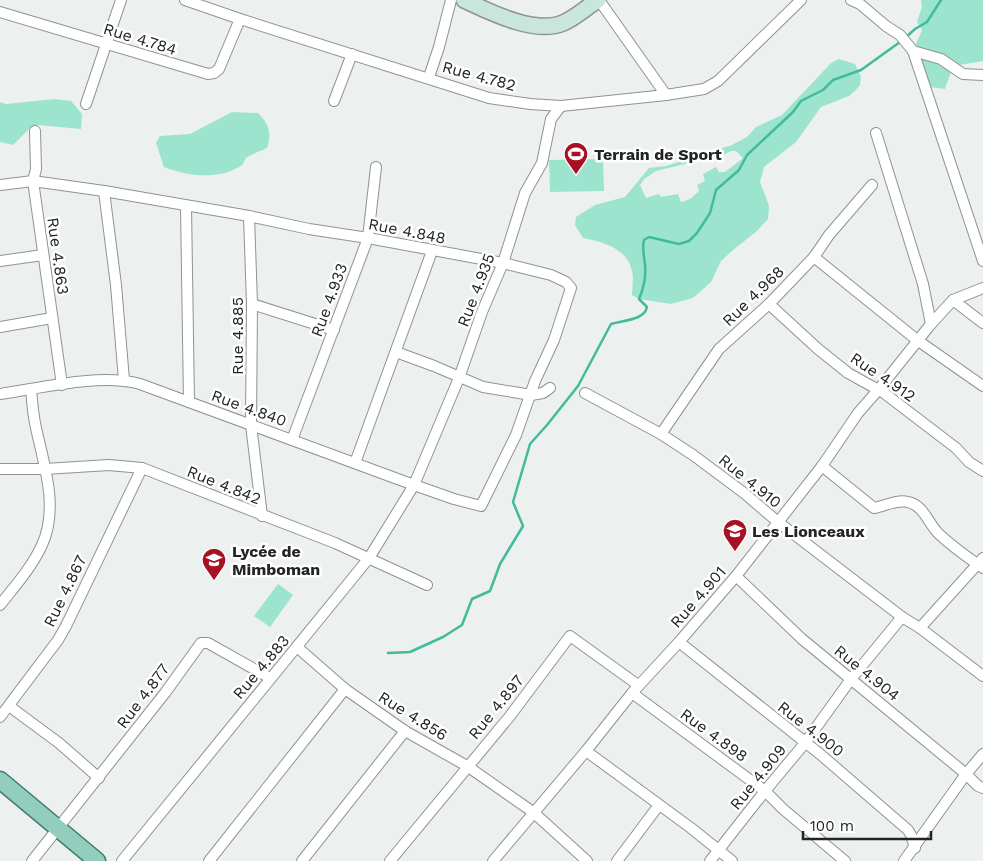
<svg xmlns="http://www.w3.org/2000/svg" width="983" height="861" font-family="'Work Sans',sans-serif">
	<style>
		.green { fill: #9de4ce; fill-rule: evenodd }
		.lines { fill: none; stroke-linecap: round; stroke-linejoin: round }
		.stream { stroke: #42ba9c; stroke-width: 2.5 }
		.street-casing { stroke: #8f9391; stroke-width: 12 }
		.secondary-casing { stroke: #8f9391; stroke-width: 18 }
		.primary-casing { stroke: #3c7c6b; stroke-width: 19 }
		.street { stroke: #fff; stroke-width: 10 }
		.secondary { stroke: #c9e6de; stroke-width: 15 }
		.primary { stroke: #92cdbd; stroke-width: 16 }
		.labels { text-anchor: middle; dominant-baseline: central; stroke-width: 5; stroke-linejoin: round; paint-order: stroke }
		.street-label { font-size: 16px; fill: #232424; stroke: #fff }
		.poi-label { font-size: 16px; font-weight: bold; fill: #232424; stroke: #fff; text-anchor: start }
	</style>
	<rect width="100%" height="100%" fill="#ecf0ef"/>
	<g class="green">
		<polygon points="921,0 983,0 983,61 953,66 945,89 929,87 920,63 916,44 922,30 917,22 922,7"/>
		<path d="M839,59L855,64L861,77L860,85L855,91L849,96L821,107L796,142L764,167L760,182L769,206L768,219L757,231L733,250L721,261L711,282L693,298L671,304L639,299L632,295C632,288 634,278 632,271C627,248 603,242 583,238L575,225L576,217L595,205L625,197L649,168L666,166L732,145L747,137L756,127L782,115L831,63ZM731,151H736L742,157V159L725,172H719L716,167L703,174L705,181L697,185L699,191L690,199L681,202L678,194L661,197L659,194L646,198L640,185L644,179L656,171L697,161H703L710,156L723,155Z"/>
		<polygon points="55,99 71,101 82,114 81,129 38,125 30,128 13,145 0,142 0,102 6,104"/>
		<path d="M232,112L258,113C269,124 272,133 267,148C261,151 251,154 246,158C243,162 244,165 239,167C217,180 186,176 164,167L156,143L160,136L190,134Z"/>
		<polygon points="603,159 604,191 550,192 549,160"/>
		<polygon points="278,584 293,595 270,627 254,616"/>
	</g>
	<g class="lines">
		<g class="stream">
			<polyline points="905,38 915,29 927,22 941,0"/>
			<path d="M388,653L410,652L443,637L462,625L472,599L490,591L500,564L523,526L513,502L530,444L547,425L578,386L611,324C622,320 644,321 647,307L639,299C644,287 646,278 645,264C644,256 642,248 644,240L649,237L679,244L689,241L697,233L710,213L716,190L739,170L747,155L793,112L801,101L823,90L833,80L861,70L900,42"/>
		</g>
		<defs>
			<g id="street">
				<polyline points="185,0 240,19 489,98 530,104 561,106 666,95 704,89 718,81 801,0"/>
				<polyline points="599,0 666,95"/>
				<polyline points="851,0 860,4 886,26 900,35 913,51 941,59 963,74 983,75"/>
				<polyline points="0,12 208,74 214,73 219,69 240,19"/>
				<polyline points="913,51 983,261"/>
				<polyline points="429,77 439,47 451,0"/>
				<polyline points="334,101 352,54"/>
				<polyline points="86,104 121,0"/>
				<polyline points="35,131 36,169 33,181 62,385"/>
				<polyline points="876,133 923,284 931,324"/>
				<path d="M0,185L33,181L104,191L249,216L309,229L368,238L503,263L551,275L566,282L571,288L554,340L535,381L516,435L481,506L454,499L414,485L140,384C99,373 42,388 0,394"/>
				<polyline points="104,191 116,285 124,380"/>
				<polyline points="186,206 189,402"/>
				<polyline points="249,216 252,304 251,425 262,516"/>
				<polyline points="814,257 917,340 983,386"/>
				<polyline points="0,261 43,255"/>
				<polyline points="953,300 983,323"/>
				<polyline points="252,304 334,330"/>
				<polyline points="769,304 818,349 848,373 884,393 956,448 969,462 983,471"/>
				<polyline points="0,327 52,318"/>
				<polyline points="396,352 434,366 483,387 531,395 543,393 550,388"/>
				<polyline points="585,393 661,434 693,455 744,493 778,522 902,617 920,628 983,676"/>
				<polyline points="661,434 719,349 769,304 814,257 829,235 872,185"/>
				<polyline points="292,440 368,238 376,167"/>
				<polyline points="355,463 432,251"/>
				<path d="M822,466L874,508C885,506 897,499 908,502C923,505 928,522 937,532C951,546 967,557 983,568"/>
				<polyline points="0,469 45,469 109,465 142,468 335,543 427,585"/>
				<polyline points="736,576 802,639 966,774 978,786 983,788"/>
				<path d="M0,605C15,586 32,567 42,545C59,508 44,465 36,428C33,415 32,402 31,389"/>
				<polyline points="920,628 983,558"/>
				<polyline points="679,642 820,754 908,830 911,835 915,848"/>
				<polyline points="297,647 345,689 405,731 467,766 533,812 587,861"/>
				<polyline points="632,693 765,791 783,809 845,861"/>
				<polyline points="9,706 59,743 99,778"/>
				<polyline points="0,717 58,640 66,626 142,468"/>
				<polyline points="586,751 691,828 732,861"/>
				<polyline points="32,861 165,693 201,643 208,643 270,678"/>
				<polyline points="122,861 369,558 414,485 459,378 482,312 503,263 525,193 542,163 551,119 561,106"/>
				<polyline points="209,861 345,689"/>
				<polyline points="302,861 405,731"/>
				<polyline points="390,861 510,716 570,636 638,685"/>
				<polyline points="493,861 586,751 632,693 679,642 736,576 822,466 858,413 879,389 931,324 953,300 983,288"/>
				<polyline points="617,861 659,805"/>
				<polyline points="710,861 765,791 805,743 851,679 902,617"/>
				<polyline points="904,861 966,774 983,754"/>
			</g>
			<path id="secondary" d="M464,0C490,12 535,35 563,23C575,18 587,7 598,0"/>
			<polyline id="primary" points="0,780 97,861"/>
		</defs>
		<use href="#street" class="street-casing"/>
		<use href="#secondary" class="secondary-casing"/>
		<use href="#primary" class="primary-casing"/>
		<use href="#street" class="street"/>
		<use href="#secondary" class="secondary"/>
		<use href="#primary" class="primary"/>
	</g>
	<defs>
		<symbol id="stadium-pin" viewBox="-11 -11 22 30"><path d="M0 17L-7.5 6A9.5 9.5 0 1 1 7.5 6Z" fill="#a81024" stroke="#fff"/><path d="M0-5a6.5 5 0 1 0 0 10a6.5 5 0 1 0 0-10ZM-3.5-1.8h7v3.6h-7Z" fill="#fff"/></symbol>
		<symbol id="school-pin" viewBox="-11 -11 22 30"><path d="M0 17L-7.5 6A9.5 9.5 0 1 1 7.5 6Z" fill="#a81024" stroke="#fff"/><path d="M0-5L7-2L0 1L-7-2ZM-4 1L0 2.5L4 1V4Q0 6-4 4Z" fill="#fff"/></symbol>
	</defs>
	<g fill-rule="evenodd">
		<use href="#stadium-pin" x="562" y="140" width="28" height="38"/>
		<use href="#school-pin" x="721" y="517" width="28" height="38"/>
		<use href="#school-pin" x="200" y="546" width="28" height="38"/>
	</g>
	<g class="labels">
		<g class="street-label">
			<text transform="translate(140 39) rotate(17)">Rue 4.784</text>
			<text transform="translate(479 76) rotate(15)">Rue 4.782</text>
			<text transform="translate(407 231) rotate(11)">Rue 4.848</text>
			<text transform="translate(58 256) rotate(82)">Rue 4.863</text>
			<text transform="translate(476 290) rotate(-69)">Rue 4.935</text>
			<text transform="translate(753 296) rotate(-44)">Rue 4.968</text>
			<text transform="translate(329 300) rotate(-70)">Rue 4.933</text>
			<text transform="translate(237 336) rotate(-90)">Rue 4.885</text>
			<text transform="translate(883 377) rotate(34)">Rue 4.912</text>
			<text transform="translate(249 408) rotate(20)">Rue 4.840</text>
			<text transform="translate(750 481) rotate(39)">Rue 4.910</text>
			<text transform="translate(224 485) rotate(22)">Rue 4.842</text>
			<text transform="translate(65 591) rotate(-64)">Rue 4.867</text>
			<text transform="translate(698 597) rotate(-49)">Rue 4.901</text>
			<text transform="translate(261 667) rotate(-50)">Rue 4.883</text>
			<text transform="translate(867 673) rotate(39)">Rue 4.904</text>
			<text transform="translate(143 696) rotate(-53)">Rue 4.877</text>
			<text transform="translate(496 707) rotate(-51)">Rue 4.897</text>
			<text transform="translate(413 716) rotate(32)">Rue 4.856</text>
			<text transform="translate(811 729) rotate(38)">Rue 4.900</text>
			<text transform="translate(714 735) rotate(36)">Rue 4.898</text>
			<text transform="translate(758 777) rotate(-51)">Rue 4.909</text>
		</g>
		<g class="poi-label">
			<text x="594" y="154">Terrain de Sport</text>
			<text x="752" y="531">Les Lionceaux</text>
			<text x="232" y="551">Lycée de<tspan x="232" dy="18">Mimboman</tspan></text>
		</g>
	</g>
	<path d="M803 831v8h128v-8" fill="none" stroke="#232424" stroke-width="2.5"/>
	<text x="810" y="831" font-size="15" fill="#232424" stroke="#ffffff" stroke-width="4" paint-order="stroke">100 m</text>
</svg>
